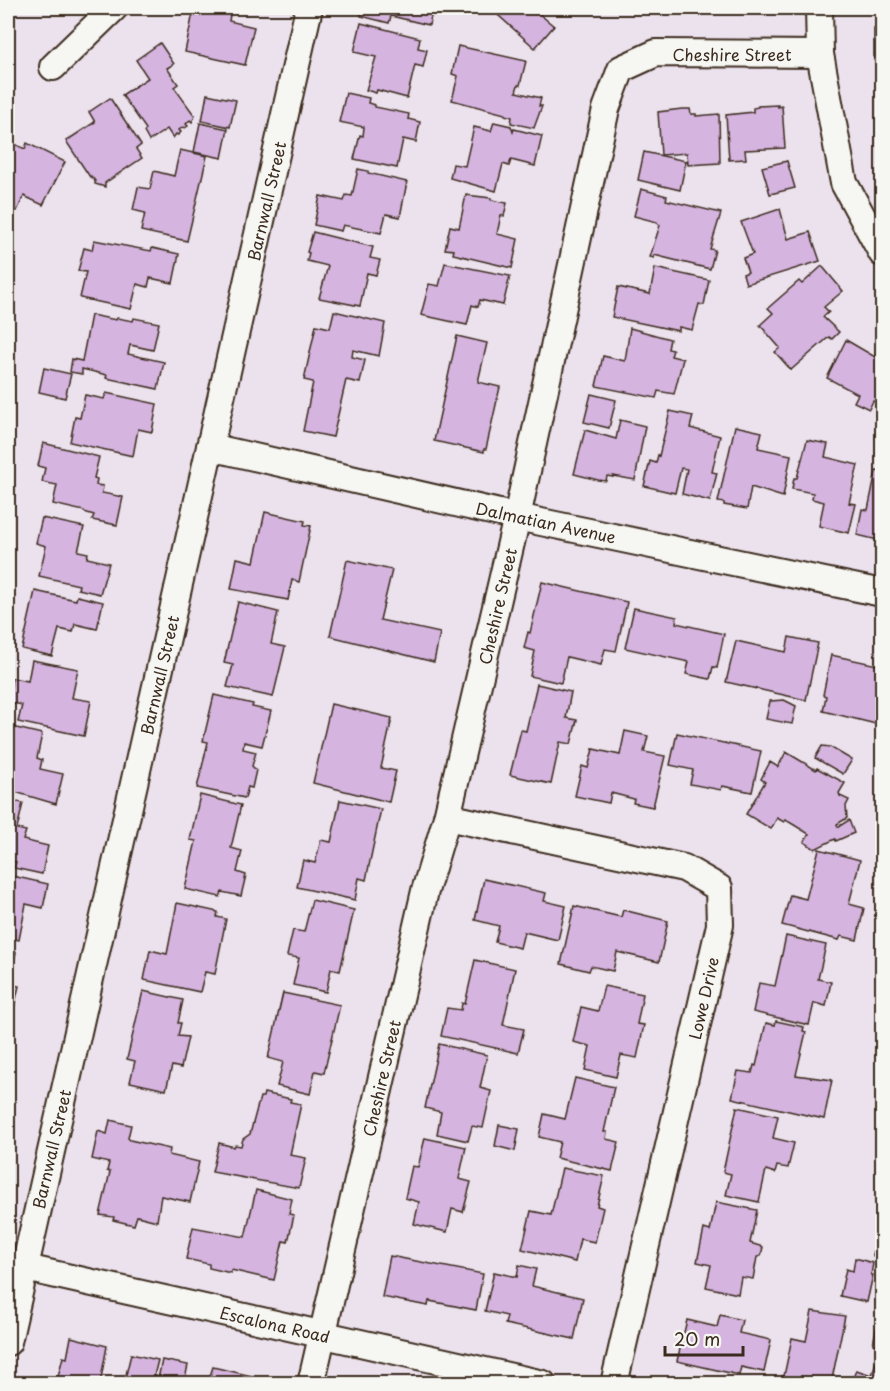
<svg xmlns="http://www.w3.org/2000/svg" width="890" height="1391" font-family="'Playpen Sans',sans-serif">
	<style>
		.building { fill: #d5b4e0; stroke: #3b2a1e; stroke-width: 1.5 }
		.lines { fill: none; stroke-linecap: round; stroke-linejoin: round }
		.minor-casing { stroke: #3b2a1e; stroke-width: 30 }
		.minor { stroke: #f6f6f2; stroke-width: 26 }
		.labels { text-anchor: middle; dominant-baseline: central; stroke-width: 4.5; stroke-linejoin: round; paint-order: stroke }
		.street-label { font-size: 16px; fill: #3b2a1e; stroke: #f6f6f2 }
	</style>
	<rect width="100%" height="100%" fill="#ece2ed"/>
	<filter id="ink" filterUnits="userSpaceOnUse"><feTurbulence type="fractalNoise" baseFrequency=".0167" numOctaves="2"/><feDisplacementMap in="SourceGraphic" scale="12" xChannelSelector="R" yChannelSelector="G"/><feConvolveMatrix kernelMatrix="1 2 1 2 8 2 1 2 1" color-interpolation-filters="sRGB"/></filter>
	<g filter="url(#ink)">
		<g class="building">
			<polygon points="194,8 230,15 229,21 254,27 245,65 185,52"/>
			<polygon points="361,8 433,8 429,25 391,16 389,23 361,16"/>
			<polygon points="490,8 541,8 537,12 554,26 535,48"/>
			<polygon points="361,23 420,38 418,48 427,50 423,67 415,65 407,98 377,90 376,93 366,90 376,57 354,52"/>
			<rect x="874" y="29" width="8" height="31"/>
			<polygon points="160,43 174,64 167,68 178,84 174,87 195,116 192,122 190,120 186,124 188,126 185,128 183,127 179,130 181,132 178,135 176,134 173,138 167,129 149,141 144,132 146,129 122,95 148,78 136,60"/>
			<polygon points="458,46 526,61 520,85 518,85 516,92 541,98 539,106 542,106 534,128 511,123 512,117 505,115 505,114 452,100 458,76 452,74"/>
			<polygon points="882,78 882,108 877,79"/>
			<polygon points="346,93 369,98 368,103 375,105 375,107 409,114 408,119 420,122 416,142 403,139 397,168 354,159 360,135 363,136 364,127 339,122"/>
			<polygon points="207,94 236,100 230,127 202,121"/>
			<polygon points="110,98 141,145 136,149 142,158 105,183 105,187 95,184 95,181 91,176 90,177 66,141 95,122 89,112"/>
			<polygon points="778,105 778,107 782,106 785,148 745,150 746,159 729,160 726,115 753,112 753,108 758,107 758,106"/>
			<polygon points="682,109 690,109 691,114 696,114 696,116 719,114 720,163 688,165 687,153 661,155 658,112"/>
			<polygon points="494,122 511,126 513,132 514,129 542,136 535,166 511,160 509,166 503,164 496,191 450,178 453,164 465,166 474,127 491,131"/>
			<polygon points="200,123 228,129 222,158 194,152"/>
			<polygon points="8,141 25,149 27,143 65,162 43,205 24,196 17,211 8,206"/>
			<polygon points="180,150 207,156 187,241 141,231 145,213 133,210 138,187 150,189 154,171 174,176"/>
			<polygon points="644,152 686,161 680,190 638,180"/>
			<polygon points="787,161 795,188 770,194 762,167"/>
			<polygon points="358,169 368,171 368,173 407,182 400,217 386,214 381,233 343,225 341,231 314,225 320,196 344,201 346,195 352,196"/>
			<polygon points="641,189 667,196 666,200 721,213 710,249 715,250 710,269 654,255 654,258 650,257 660,225 657,223 657,222 634,216"/>
			<polygon points="466,195 491,198 491,200 507,203 504,216 501,215 497,234 518,239 512,268 453,254 454,250 445,249 450,226 459,228"/>
			<polygon points="780,209 788,239 810,232 820,261 746,284 743,274 748,272 743,258 753,254 741,222"/>
			<polygon points="313,232 373,247 370,258 380,260 376,275 367,273 360,306 319,298 328,266 307,261 309,253 307,252"/>
			<polygon points="94,240 151,251 152,248 179,254 173,283 150,278 148,287 137,284 131,309 80,298 86,272 78,271 84,248 92,250"/>
			<polygon points="445,263 510,276 503,305 480,300 478,307 472,305 467,325 421,315 429,284 439,286"/>
			<polygon points="822,266 843,291 824,307 829,312 823,317 839,332 832,339 829,337 791,370 775,352 780,348 760,325 773,313 768,308 799,281 802,284"/>
			<polygon points="655,268 709,280 704,305 699,304 692,330 679,327 679,331 612,317 618,287 650,294"/>
			<polygon points="334,311 385,323 379,356 353,350 352,357 365,360 360,383 346,380 333,437 303,431 313,382 304,380 316,325 330,328"/>
			<polygon points="91,315 116,320 117,318 133,321 134,318 159,323 153,350 130,345 128,354 164,362 158,389 106,378 107,375 82,369 82,374 70,372 72,359 82,361"/>
			<polygon points="630,328 670,339 668,349 673,350 671,356 683,359 674,394 658,391 656,398 596,386 603,356 625,361"/>
			<polygon points="457,336 487,343 478,382 500,387 486,449 484,449 484,452 434,441"/>
			<polygon points="846,340 875,357 882,343 882,391 876,403 873,401 869,409 854,402 858,394 827,378"/>
			<polygon points="44,368 71,374 65,398 39,392"/>
			<polygon points="8,375 13,399 8,400"/>
			<polygon points="106,393 157,404 152,432 138,429 133,456 70,442 75,417 80,418 85,395 104,399"/>
			<polygon points="591,394 616,400 609,428 584,422"/>
			<polygon points="670,411 693,416 690,428 720,436 712,472 717,473 710,501 682,494 687,469 681,468 675,493 644,486 650,461 656,463 658,455 659,456"/>
			<polygon points="620,420 645,426 635,480 613,476 613,477 607,476 606,481 598,480 574,474 585,430 616,439"/>
			<polygon points="735,426 762,432 758,448 791,455 783,497 751,487 747,509 724,505 724,503 718,502"/>
			<polygon points="807,440 828,444 825,457 858,465 849,503 856,504 849,533 819,526 824,502 812,499 813,493 792,489 794,478 797,478"/>
			<polygon points="43,443 99,457 94,478 97,479 96,485 103,486 102,493 123,497 117,525 92,520 94,515 84,512 84,511 53,504 57,485 42,482 45,468 38,466"/>
			<polygon points="8,456 11,477 8,477"/>
			<polygon points="876,471 882,472 882,541 857,535 862,509 868,510"/>
			<polygon points="265,512 305,521 304,525 311,526 299,582 292,580 288,600 231,589 237,558 254,562"/>
			<polygon points="42,518 84,527 78,551 88,553 87,558 109,563 100,594 78,589 79,585 39,576 46,546 36,543"/>
			<polygon points="347,560 392,570 380,620 440,633 434,662 330,636"/>
			<polygon points="542,582 627,602 616,651 605,649 601,665 567,657 561,683 530,676 535,651 524,648 528,632 530,633"/>
			<polygon points="35,591 76,600 77,596 103,602 97,629 75,624 73,632 59,629 52,656 22,649"/>
			<polygon points="238,602 278,612 271,644 285,647 273,697 227,687 233,665 224,663"/>
			<polygon points="634,608 677,617 676,623 724,634 717,668 713,667 710,679 686,674 689,662 625,648"/>
			<polygon points="789,637 818,643 806,700 726,682 736,641 786,652"/>
			<polygon points="831,655 882,666 882,711 880,725 823,711 826,696 823,695"/>
			<polygon points="32,660 78,669 72,698 91,701 84,736 18,722 22,705 8,702 12,678 28,681"/>
			<polygon points="537,684 571,692 566,718 577,720 571,744 560,742 551,784 510,775 521,730 526,731"/>
			<polygon points="214,695 253,704 252,707 271,711 262,746 244,742 243,749 256,752 252,766 256,770 252,788 248,787 245,798 197,788 208,742 203,741"/>
			<polygon points="784,700 796,706 792,724 766,719 770,701"/>
			<polygon points="331,704 392,718 381,768 396,771 389,802 313,783"/>
			<polygon points="8,726 42,734 37,758 42,760 40,769 63,774 56,804 8,790"/>
			<polygon points="625,731 648,736 644,752 665,756 653,807 633,803 634,799 611,793 609,803 575,796 582,766 588,768 593,749 620,755"/>
			<polygon points="677,733 761,751 752,792 722,786 721,790 690,784 693,770 670,765"/>
			<polygon points="822,746 830,747 852,760 843,774 815,758"/>
			<polygon points="786,752 816,770 817,768 845,783 839,793 840,796 849,800 846,806 847,818 837,824 838,827 849,820 854,833 836,841 835,839 815,849 804,842 809,834 786,820 784,822 777,818 771,829 746,814 765,782 761,779 770,762 778,767"/>
			<polygon points="200,795 241,805 231,848 242,851 237,872 246,875 241,896 222,892 220,897 185,889 196,841 190,840"/>
			<polygon points="8,800 23,803 17,829 26,831 23,840 48,846 42,874 14,868 16,862 8,861"/>
			<polygon points="340,800 381,809 366,880 359,878 355,900 297,887 303,860 315,863 321,840 331,842"/>
			<polygon points="819,849 860,860 849,904 864,908 857,940 841,936 839,940 782,925 790,895 806,899"/>
			<polygon points="8,875 48,884 43,908 26,904 19,940 8,938"/>
			<polygon points="484,879 546,893 544,901 566,906 558,940 524,932 520,948 495,942 499,926 475,920"/>
			<polygon points="312,900 354,910 340,971 331,969 326,992 293,985 299,958 287,956 293,930 304,932"/>
			<polygon points="177,903 218,912 217,917 226,919 215,974 205,972 200,992 144,980 150,950 167,954"/>
			<polygon points="574,906 621,917 623,910 668,921 659,962 617,952 613,971 591,966 589,971 561,964"/>
			<polygon points="786,936 826,945 818,979 831,982 826,1006 814,1003 809,1025 753,1012 759,983 775,986"/>
			<polygon points="8,950 16,952 9,984 19,986 13,1012 8,1011"/>
			<polygon points="475,960 515,969 503,1025 524,1029 518,1053 441,1036 447,1008 461,1010 462,1003 465,1004"/>
			<polygon points="604,986 643,994 637,1024 644,1025 637,1058 621,1055 616,1077 585,1070 590,1046 573,1042 581,1007 598,1011"/>
			<polygon points="143,991 183,1000 178,1023 181,1023 178,1036 188,1037 181,1068 172,1066 166,1090 130,1082 135,1061 127,1059"/>
			<polygon points="283,993 340,1005 324,1073 315,1071 310,1094 277,1086 283,1062 268,1058"/>
			<polygon points="776,1021 804,1027 803,1031 806,1032 796,1075 832,1080 824,1119 732,1098 738,1071 752,1073 754,1065 756,1066 766,1023 775,1025"/>
			<polygon points="439,1044 487,1055 480,1088 491,1091 483,1128 472,1126 468,1141 437,1134 441,1112 425,1108"/>
			<polygon points="575,1078 614,1087 604,1132 607,1132 606,1139 619,1142 612,1171 556,1158 560,1142 539,1137 544,1114 565,1119"/>
			<polygon points="264,1093 291,1099 290,1102 301,1104 290,1155 306,1158 299,1188 212,1172 219,1143 234,1147 235,1145 241,1146 243,1139 250,1134 260,1097 263,1097"/>
			<polygon points="737,1107 778,1116 773,1138 794,1143 788,1168 777,1166 775,1173 766,1170 759,1202 726,1195 731,1174 723,1172"/>
			<polygon points="110,1120 131,1125 128,1138 130,1140 170,1149 169,1155 199,1162 190,1202 161,1196 157,1221 137,1216 134,1225 113,1220 114,1217 100,1215 110,1172 107,1171 109,1163 92,1159 98,1131 107,1134"/>
			<polygon points="499,1125 519,1129 515,1151 495,1146"/>
			<polygon points="425,1138 466,1147 459,1179 471,1182 463,1212 452,1209 447,1232 414,1224 419,1202 405,1198 412,1166 418,1167"/>
			<polygon points="562,1168 604,1176 597,1206 603,1208 595,1242 580,1239 575,1262 522,1249 531,1211 551,1215"/>
			<polygon points="256,1190 292,1199 289,1214 294,1215 288,1242 283,1241 274,1280 231,1270 231,1273 209,1268 209,1264 186,1259 193,1227 245,1237"/>
			<polygon points="716,1202 757,1210 750,1243 763,1247 761,1256 757,1257 753,1279 741,1277 738,1294 706,1287 711,1265 697,1262 704,1229 710,1231"/>
			<polygon points="876,1242 882,1243 882,1258 873,1256"/>
			<polygon points="390,1256 483,1274 476,1310 429,1301 428,1306 382,1297"/>
			<polygon points="855,1258 873,1263 871,1275 873,1275 867,1302 840,1296 846,1269 853,1271"/>
			<polygon points="519,1265 536,1269 532,1286 583,1298 574,1339 505,1324 507,1316 485,1311 494,1272 517,1277"/>
			<polygon points="882,1301 882,1346 873,1344"/>
			<polygon points="812,1311 845,1316 831,1384 781,1382 782,1376 784,1376 792,1338 806,1341"/>
			<polygon points="720,1315 742,1320 739,1333 771,1340 764,1372 741,1367 739,1375 677,1361 687,1320 717,1327"/>
			<polygon points="71,1337 107,1346 100,1384 56,1384 63,1357 67,1358"/>
			<polygon points="131,1354 158,1360 152,1384 125,1379"/>
			<polygon points="162,1360 188,1365 184,1384 157,1384"/>
			<polygon points="876,1362 882,1364 882,1384 851,1384 856,1370 872,1375"/>
			<polygon points="213,1367 252,1376 250,1384 210,1384 211,1379 209,1379"/>
		</g>
		<g class="lines">
			<defs>
				<g id="minor">
					<polyline points="819,8 820,54 844,183 882,253"/>
					<polyline points="53,67 114,8"/>
					<polyline points="210,447 517,517 882,593"/>
					<polyline points="447,817 684,868 719,888 720,925 614,1384"/>
					<polyline points="8,1264 543,1384"/>
					<polyline points="8,1342 309,8"/>
					<polyline points="311,1384 425,891 447,817 517,517 606,109 621,69 656,53 820,54"/>
				</g>
			</defs>
			<use href="#minor" class="minor-casing"/>
			<use href="#minor" class="minor"/>
		</g>
	</g>
	<g class="labels">
		<g class="street-label">
			<text x="732" y="54">Cheshire Street</text>
			<text transform="translate(266 201) rotate(-77)">Barnwall Street</text>
			<text transform="translate(546 522) rotate(12)">Dalmatian Avenue</text>
			<text transform="translate(497 606) rotate(-77)">Cheshire Street</text>
			<text transform="translate(159 675) rotate(-77)">Barnwall Street</text>
			<text transform="translate(703 998) rotate(-77)">Lowe Drive</text>
			<text transform="translate(381 1078) rotate(-77)">Cheshire Street</text>
			<text transform="translate(51 1149) rotate(-77)">Barnwall Street</text>
			<text transform="translate(275 1324) rotate(13)">Escalona Road</text>
		</g>
	</g>
	<rect width="890" height="1391" fill="none" stroke="#f6f6f2" stroke-width="30"/>
	<rect x="15" y="15" width="860" height="1361" fill="none" stroke="#3b2a1e" stroke-width="2" filter="url(#ink)"/>
	<path d="M665 1346v9h78v-9" fill="none" stroke="#3b2a1e" stroke-width="3"/>
	<text x="674" y="1346" font-size="18" fill="#3b2a1e" stroke="#f6f6f2" stroke-width="4.5" paint-order="stroke">20 m</text>
</svg>
